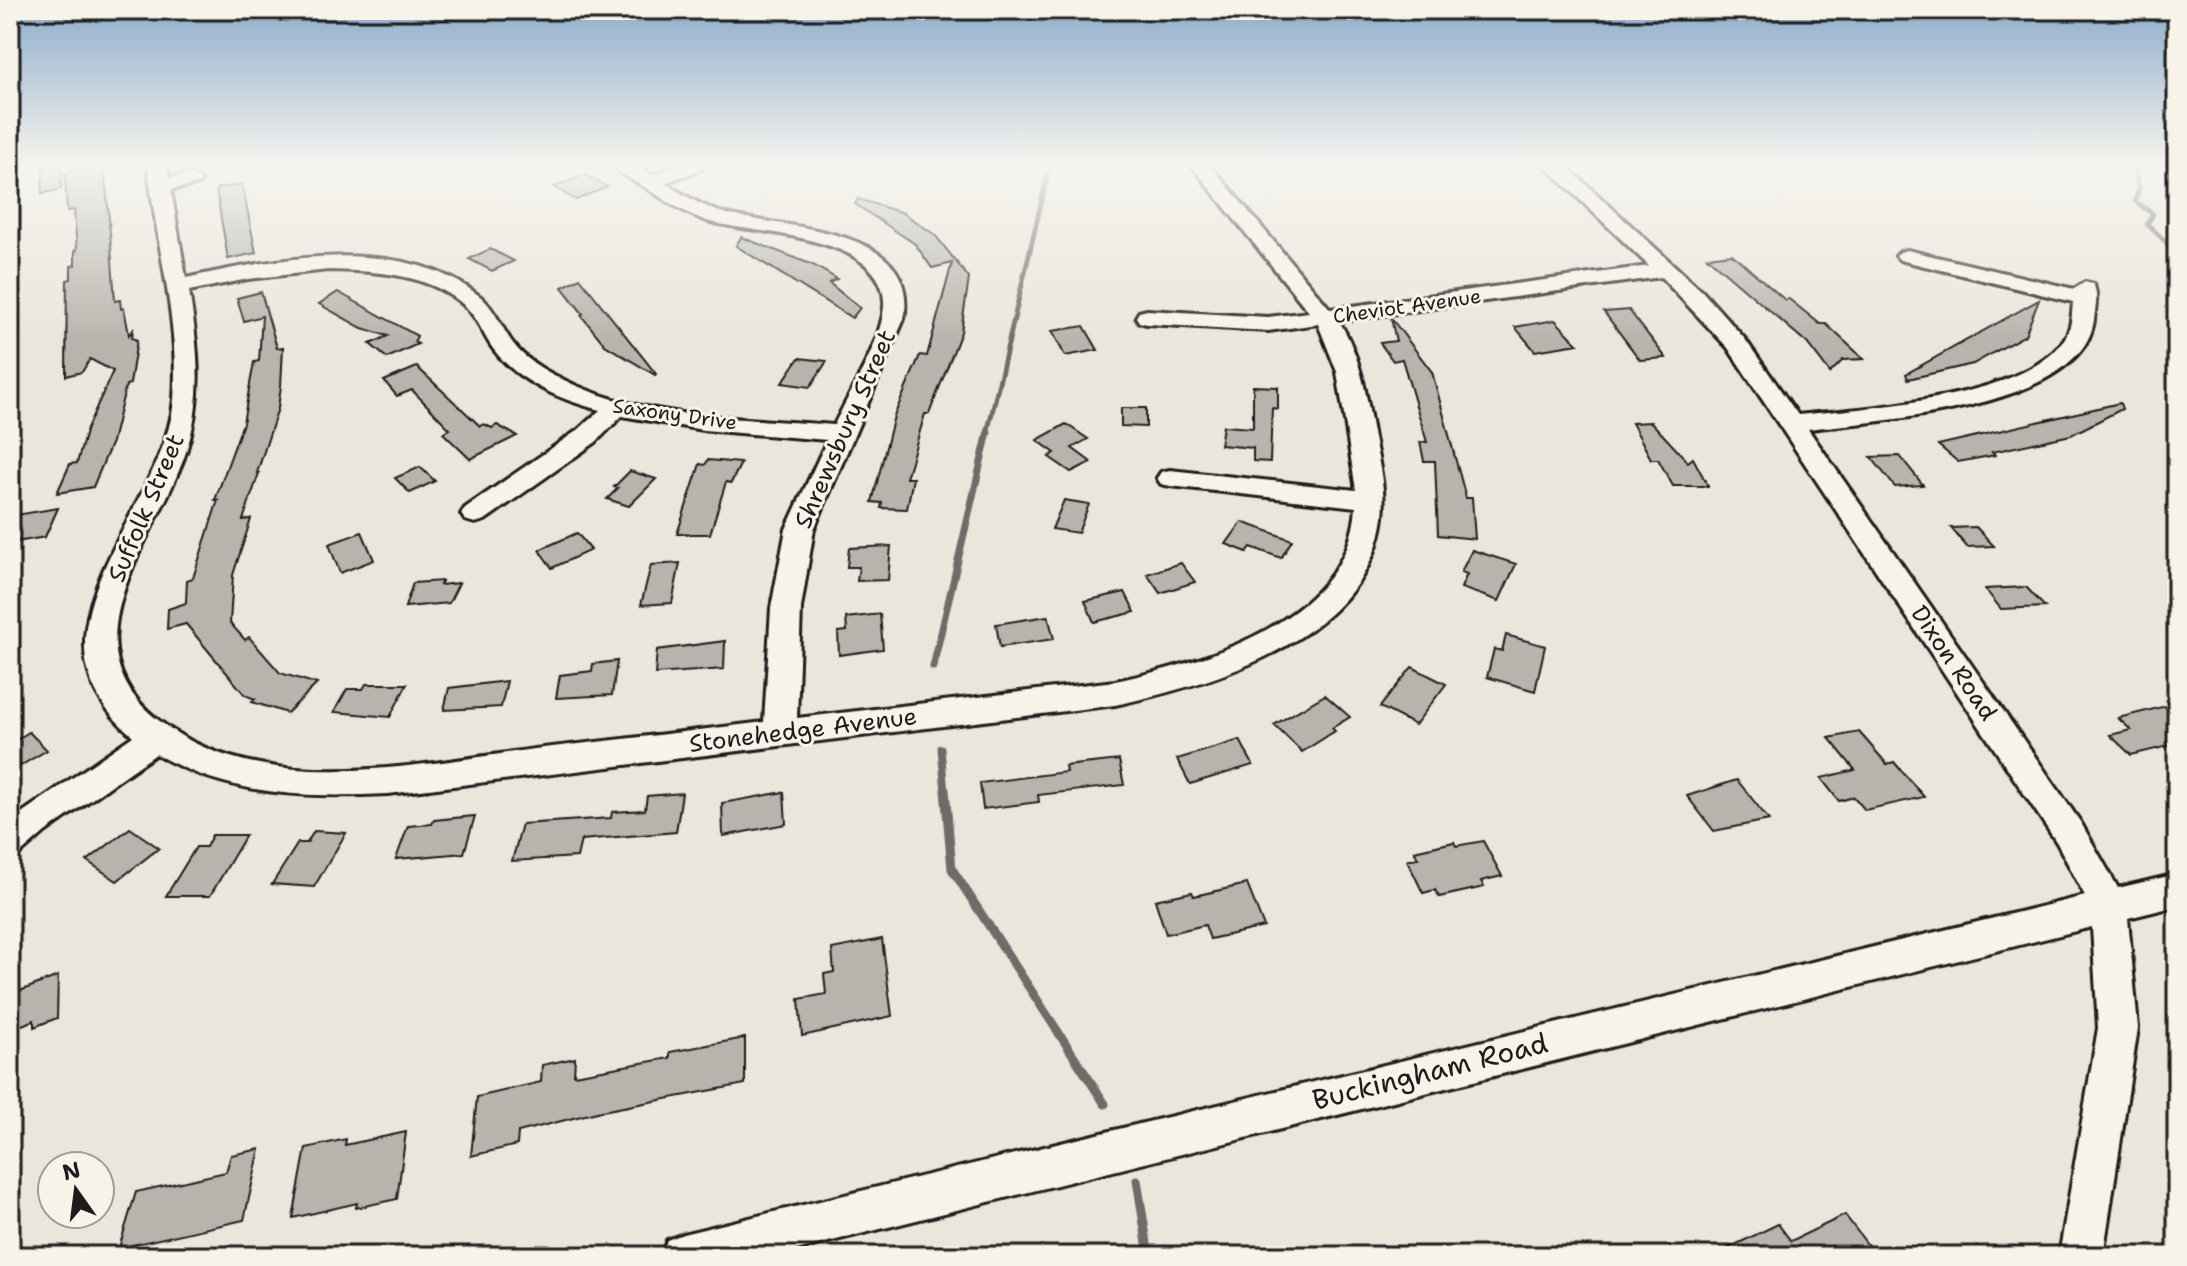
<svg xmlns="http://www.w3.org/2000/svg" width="2187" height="1266" font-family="'Shantell Sans',sans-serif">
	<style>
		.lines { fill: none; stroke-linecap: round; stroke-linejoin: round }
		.stream-far2 { stroke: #6d6c68; stroke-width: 5 }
		.stream-far1 { stroke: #6d6c68; stroke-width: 7 }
		.stream { stroke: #6d6c68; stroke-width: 9 }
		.building { fill: #b6b4ac; stroke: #1c1c1c; stroke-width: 2 }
		.minor-casing { stroke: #1c1c1c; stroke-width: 6 }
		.minor { fill: #f7f3e8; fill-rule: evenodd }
		.labels { text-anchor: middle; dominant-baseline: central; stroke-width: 6; stroke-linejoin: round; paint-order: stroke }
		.far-street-label { font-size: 20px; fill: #1c1c1c; stroke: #f7f3e8 }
		.street-label { font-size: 24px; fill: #1c1c1c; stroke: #f7f3e8 }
		.near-street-label { font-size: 28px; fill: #1c1c1c; stroke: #f7f3e8 }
	</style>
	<rect width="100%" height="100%" fill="#eae6dc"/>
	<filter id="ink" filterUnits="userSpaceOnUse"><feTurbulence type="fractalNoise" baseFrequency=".0125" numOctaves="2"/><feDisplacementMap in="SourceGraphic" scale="16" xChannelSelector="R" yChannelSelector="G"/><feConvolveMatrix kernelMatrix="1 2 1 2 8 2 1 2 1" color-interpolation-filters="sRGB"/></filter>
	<g filter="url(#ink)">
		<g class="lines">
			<g class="stream-far2">
				<polyline points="2133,165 2139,188 2135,201 2153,214 2147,224 2166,242 2177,264"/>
				<polyline points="987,434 1050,165"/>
			</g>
			<g class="stream-far1">
				<polyline points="933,667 988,432"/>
				<polyline points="941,748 945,792"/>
			</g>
			<g class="stream">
				<polyline points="945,790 952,869 1105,1104"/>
				<polyline points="1137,1180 1149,1256"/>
			</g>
		</g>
		<g class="building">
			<polygon points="62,165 61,189 42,194 43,167"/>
			<polygon points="100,165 101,169 104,169 108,206 115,301 120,300 121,309 124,308 129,335 133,330 132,338 137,340 130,384 126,385 112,442 93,487 57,493 70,464 77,463 87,428 113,371 90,359 82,372 66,376 67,280 71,279 71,266 75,265 75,250 77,250 74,210 67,211 65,173"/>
			<polygon points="585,175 607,187 576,200 554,187"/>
			<polygon points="242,184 256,253 228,259 216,189"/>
			<polygon points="858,199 903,213 935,235 969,278 961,332 929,414 925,414 906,478 913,478 907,509 881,508 882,503 872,502 894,416 920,355 927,356 952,263 932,268 915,244 855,204"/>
			<polygon points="741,237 813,265 837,279 829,283 860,308 852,318 736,246"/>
			<polygon points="490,249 514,261 492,271 469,259"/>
			<polygon points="1732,254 1785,300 1789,299 1820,324 1826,324 1864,359 1843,360 1830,373 1807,343 1707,257"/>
			<polygon points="580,278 656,374 655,375 605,345 581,315 583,314 562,287"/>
			<polygon points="261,292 277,348 283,347 281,386 278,408 257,473 259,473 243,520 251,519 233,575 230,623 245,640 249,637 280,673 317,684 287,713 252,702 255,699 245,695 186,624 167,629 168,609 186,603 187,580 193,578 218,500 215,500 243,423 254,362 259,361 262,316 244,321 237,298"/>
			<polygon points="338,292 417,336 414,342 418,344 387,358 370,344 388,336 362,328 319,304"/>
			<polygon points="2039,300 2025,335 1973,364 1908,379 1906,374"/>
			<polygon points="1629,310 1666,358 1640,360 1604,312"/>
			<polygon points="1391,318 1432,372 1466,498 1472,498 1475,539 1438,535 1435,461 1424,461 1420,442 1427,442 1402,359 1393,361 1380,343 1396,341"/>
			<polygon points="1555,320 1578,344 1535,351 1515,327"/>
			<polygon points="1084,326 1098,350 1065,356 1052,331"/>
			<polygon points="799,358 827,361 810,387 782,383"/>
			<polygon points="417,367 480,426 484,424 492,428 497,425 517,436 470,459 443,433 450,429 412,390 397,396 384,381"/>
			<polygon points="1253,386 1278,387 1278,409 1272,408 1270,462 1253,461 1253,448 1220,445 1223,426 1253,428"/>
			<polygon points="2120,403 2122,409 2071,435 1992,452 1995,455 1958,462 1938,445"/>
			<polygon points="1121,408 1146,408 1146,427 1121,426"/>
			<polygon points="1651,422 1688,462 1693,458 1708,486 1673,486 1658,459 1651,459 1632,423"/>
			<polygon points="1066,424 1088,439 1072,448 1091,462 1071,472 1049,457 1055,453 1037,440"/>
			<polygon points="1900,456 1923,485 1895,487 1871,457"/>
			<polygon points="708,460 741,463 731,483 726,482 710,534 677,534 700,464 705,465"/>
			<polygon points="420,467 435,481 410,493 395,478"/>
			<polygon points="630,471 656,479 629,506 607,499 618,488 614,487"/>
			<polygon points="1064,500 1089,504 1078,533 1052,529"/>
			<polygon points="58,508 45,537 10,543 10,516"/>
			<polygon points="1242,522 1292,540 1281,558 1251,547 1247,552 1226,544"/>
			<polygon points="1976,527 1994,546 1967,547 1951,528"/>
			<polygon points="362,532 374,560 340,573 329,544"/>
			<polygon points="577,533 591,550 552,568 539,550"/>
			<polygon points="891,546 888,580 857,581 859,567 847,567 849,548"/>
			<polygon points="1472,550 1516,564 1499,601 1461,588 1467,574 1461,572"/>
			<polygon points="680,563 672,603 641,605 651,565"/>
			<polygon points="1181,563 1195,582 1160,593 1147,574"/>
			<polygon points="442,581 440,585 459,583 449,603 405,607 413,583"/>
			<polygon points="2026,587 2045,607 2001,609 1985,589"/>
			<polygon points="1125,592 1135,612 1094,622 1085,601"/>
			<polygon points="880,614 883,649 839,655 838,632 847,631 846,618"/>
			<polygon points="1048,616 1054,639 1000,647 996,624"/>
			<polygon points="1506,635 1545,646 1535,691 1487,677 1494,649 1502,651"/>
			<polygon points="725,641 724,669 655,674 657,650"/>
			<polygon points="617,661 612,695 556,698 560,675 592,671 593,664"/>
			<polygon points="1412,667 1446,684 1415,725 1380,707"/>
			<polygon points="507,681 501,707 444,710 449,688"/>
			<polygon points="366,684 407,684 390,717 334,712 347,689 363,689"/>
			<polygon points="1325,695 1350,717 1332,728 1335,731 1302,752 1274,725"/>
			<polygon points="2166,706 2177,716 2177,744 2131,755 2110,735 2131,730 2118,718"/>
			<polygon points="29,732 47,750 10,772 10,744"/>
			<polygon points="1859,732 1887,764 1894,762 1924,797 1865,810 1854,797 1839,801 1821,778 1855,770 1829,738"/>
			<polygon points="1240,740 1253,765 1190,784 1177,759"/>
			<polygon points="1119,760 1124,785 1038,795 1039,802 983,809 980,783 1066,772 1065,766"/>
			<polygon points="1737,780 1769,820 1714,831 1687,796"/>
			<polygon points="784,792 786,824 723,836 722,803"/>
			<polygon points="682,793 676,832 581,840 577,857 512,861 522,824 611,818 612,812 645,810 647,796"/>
			<polygon points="475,816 464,853 396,859 408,826 432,824 434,820"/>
			<polygon points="130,828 159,848 117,881 87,861"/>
			<polygon points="314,831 346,833 314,887 272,884 298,843 307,843"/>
			<polygon points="212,835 246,835 210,896 166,896 196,847 206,847"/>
			<polygon points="1483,841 1502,876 1481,881 1484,887 1439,897 1435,890 1423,893 1407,860 1418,858 1414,851 1454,842 1456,846"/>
			<polygon points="1247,884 1264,927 1210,939 1205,925 1166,934 1155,900 1192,892 1194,896"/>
			<polygon points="882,939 892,1016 802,1036 799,999 826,994 824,974 834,972 832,949"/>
			<polygon points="58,976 57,1018 34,1027 34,1020 10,1030 10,995"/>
			<polygon points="745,1038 745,1084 597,1112 518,1132 517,1145 471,1156 477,1097 541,1082 542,1065 575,1058 574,1075 670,1058 670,1052"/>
			<polygon points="406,1132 397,1199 356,1208 357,1203 293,1218 306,1148 346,1139 345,1145"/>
			<polygon points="260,1149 244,1220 119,1248 136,1192 226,1172 231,1155"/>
			<polygon points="1845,1215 1876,1256 1712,1256 1778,1224 1791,1241"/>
		</g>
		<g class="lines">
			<defs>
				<path id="minor" d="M148,165H166L169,178L191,174L201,180L198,184L171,190L186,278C275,258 403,234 481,297C495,309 501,327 512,342C527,363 553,375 577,386C656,420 750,418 834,425C850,392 881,342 884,307C889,233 754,235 707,221C684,213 663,199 643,186C633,180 620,174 614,165H636L652,175L679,165H704L702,169L665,183C682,194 700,205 720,212C777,230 921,222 904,319L814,529L801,608L797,718L1115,681C1207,662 1349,620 1356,507L1170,486L1161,484L1157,478L1161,472L1170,470L1356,490L1337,372L1318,324L1268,331L1147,324L1139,322L1136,317L1139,312L1147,310L1268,317L1309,312L1191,165H1210L1330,309L1649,266L1544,165H1565L1702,291L1745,339L1798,415C1862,408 2039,399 2068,332C2072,323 2072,312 2073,302L1900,260L1896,256L1900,252L1907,250L2074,289L2085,282L2093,284C2099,294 2095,309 2094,320C2082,409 1878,421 1808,429L2081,823L2118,888L2177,874V906L2128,918L2138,1028L2103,1256H2059L2098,1028L2092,927L772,1256H661L667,1240L683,1234L2085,896L2057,843L1728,348L1661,277L1339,321C1361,356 1367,398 1374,438C1379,463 1386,491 1383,517C1368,639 1216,683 1115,705L388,794C306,798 229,796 156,754L45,832L22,852L10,857V821L133,736C8,633 165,510 174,399C180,320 155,242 148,165ZM328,270C375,271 431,273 467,308C479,320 484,337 494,350C518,382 562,400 600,410L578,430L465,508L461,514L465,520L475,523L485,520L596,442L622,416L703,430L827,440L786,529L771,608L764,722C691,731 617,740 543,748C421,763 261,802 157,719C124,693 110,660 117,618C129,555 167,509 186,452C204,397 198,346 189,291L248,279Z"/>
			</defs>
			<use href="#minor" class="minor-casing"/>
			<use href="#minor" class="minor"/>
		</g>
	</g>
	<linearGradient id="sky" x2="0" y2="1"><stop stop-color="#8cacc9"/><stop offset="0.48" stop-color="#f6f4ef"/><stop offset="1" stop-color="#f6f4ef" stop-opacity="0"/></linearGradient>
	<rect width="2187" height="342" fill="url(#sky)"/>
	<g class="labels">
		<g class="far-street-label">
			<text transform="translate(1407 306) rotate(-8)">Cheviot Avenue</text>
			<text transform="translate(675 414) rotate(8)">Saxony Drive</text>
		</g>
		<g class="street-label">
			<text transform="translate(845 429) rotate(-66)">Shrewsbury Street</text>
			<text transform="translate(146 508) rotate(-67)">Suffolk Street</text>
			<text transform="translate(1954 663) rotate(56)">Dixon Road</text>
			<text transform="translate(803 730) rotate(-7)">Stonehedge Avenue</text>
		</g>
		<g class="near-street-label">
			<text transform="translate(1430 1071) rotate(-14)">Buckingham Road</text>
		</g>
	</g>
	<rect width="2187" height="1266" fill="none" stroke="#f7f3e8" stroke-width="40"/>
	<rect x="20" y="20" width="2147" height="1226" fill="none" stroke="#1c1c1c" stroke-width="3" filter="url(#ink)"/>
	<g transform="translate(76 1190) rotate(346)"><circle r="38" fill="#f7f3e8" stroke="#9f9d96" stroke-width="2"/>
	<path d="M0-6L14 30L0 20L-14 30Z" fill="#1c1c1c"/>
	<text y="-12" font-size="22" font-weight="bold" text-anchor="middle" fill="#1c1c1c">N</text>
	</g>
</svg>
